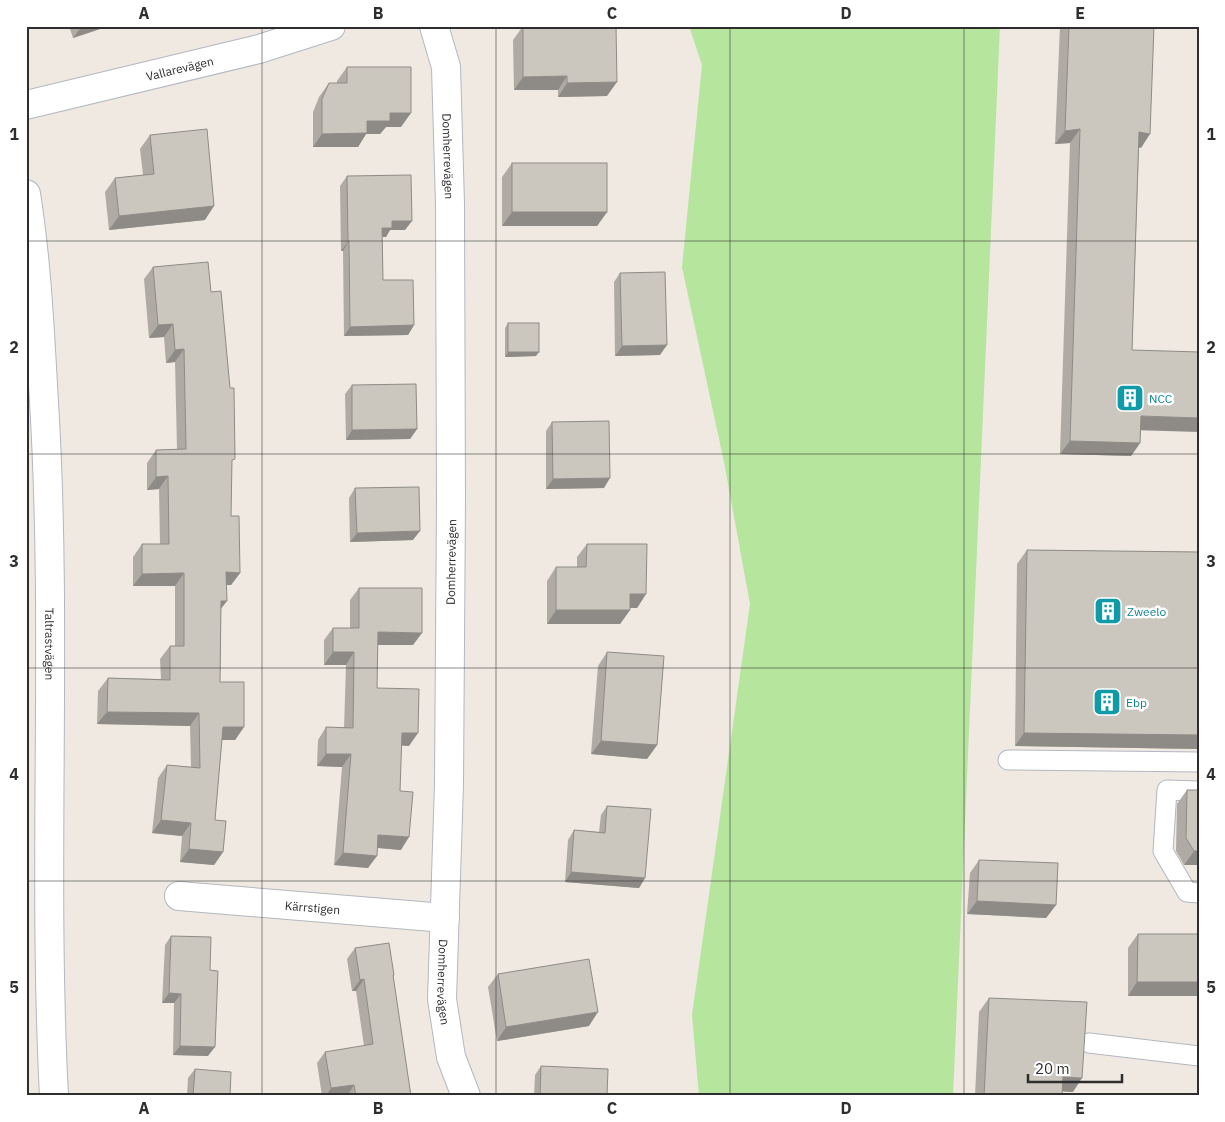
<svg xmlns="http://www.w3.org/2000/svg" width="1225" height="1122" font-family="'IBM Plex Sans',sans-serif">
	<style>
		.green { fill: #b6e59e }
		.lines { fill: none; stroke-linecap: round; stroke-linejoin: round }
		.service-casing { stroke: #b4b7c1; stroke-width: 21 }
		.minor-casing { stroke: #b4b7c1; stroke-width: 30 }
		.service { stroke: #fff; stroke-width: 19 }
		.minor { stroke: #fff; stroke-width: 28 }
		.wall { fill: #afaba4 }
		.shaded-wall { fill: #8e8b86 }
		.building { fill: #cbc7bf; stroke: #8e8b86 }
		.grid { fill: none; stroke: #2e2e2e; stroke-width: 1; stroke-opacity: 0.55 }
		.labels { text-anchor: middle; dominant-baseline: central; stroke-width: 5; stroke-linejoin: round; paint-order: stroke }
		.street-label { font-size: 12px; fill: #2e2e2e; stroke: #fff }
		.culture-label { font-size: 12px; fill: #0d838f; stroke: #fff; text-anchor: start }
		.neatline { fill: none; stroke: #2e2e2e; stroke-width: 2 }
		.grid-label { font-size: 16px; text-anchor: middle; font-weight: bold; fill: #2e2e2e }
	</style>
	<rect width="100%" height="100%" fill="#efe9e1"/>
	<polygon class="green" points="689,26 1000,26 953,1096 699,1096 692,1015 750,604 724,462 682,267 702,65"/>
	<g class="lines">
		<defs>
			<g id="service">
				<polyline points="1008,760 1199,762"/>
				<polyline points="1199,791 1167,790 1163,851 1187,892 1199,893"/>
				<polyline points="1089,1043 1199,1056"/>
			</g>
			<g id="minor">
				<path id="s1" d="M434,26L446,67L450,204L451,500L449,784L442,999L451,1057L466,1096"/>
				<path id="s2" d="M26,105L259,49L331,26"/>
				<path id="s3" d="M26,194C37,263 40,333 44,402C58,633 42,865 54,1096"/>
				<path id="s4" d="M179,896L445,918"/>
			</g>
		</defs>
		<use href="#service" class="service-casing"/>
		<use href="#minor" class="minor-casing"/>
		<use href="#service" class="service"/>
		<use href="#minor" class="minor"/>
	</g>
	<g class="wall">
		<polygon points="69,26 109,26 73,38"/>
		<polygon points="523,26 607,96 558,97 558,90 514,90 513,40"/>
		<polygon points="1060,26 1154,26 1141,148 1139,147 1132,350 1141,430 1140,443 1131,456 1060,454 1070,143 1055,144"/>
		<polygon points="347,67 401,127 386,127 380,134 366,134 358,147 313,147 313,112 319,97 329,83 337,83 337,81"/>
		<polygon points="150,135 205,220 109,230 105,192 115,178 143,175 140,149"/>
		<polygon points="512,163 607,212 597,226 502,226 502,177"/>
		<polygon points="347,176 405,230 390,230 386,237 382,237 383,280 414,325 408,335 344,336 343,251 341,251 340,186"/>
		<polygon points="153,267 211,292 232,464 231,516 240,573 231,585 226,585 221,609 220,682 244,727 235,740 222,740 215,820 223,852 214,865 180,862 182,836 152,833 158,778 167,765 191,767 190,726 97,724 98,691 108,678 161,679 160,659 170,646 175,646 175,586 133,586 133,557 142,544 160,544 159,489 147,490 147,463 156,450 177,449 175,362 166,363 164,337 149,338 144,279"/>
		<polygon points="620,273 660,355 615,356 614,282"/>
		<polygon points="508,323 536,356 505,357 505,328"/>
		<polygon points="352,385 417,429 410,439 346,440 345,394"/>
		<polygon points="552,422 604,488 546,489 546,431"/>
		<polygon points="355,488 413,540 350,542 349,498"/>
		<polygon points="587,544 646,594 637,608 630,608 630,610 620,624 547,624 547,581 556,567 577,567 577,557"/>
		<polygon points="1027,550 1199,552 1199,749 1015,746 1017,564"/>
		<polygon points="359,588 413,645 377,645 377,688 409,746 401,745 400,791 401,850 377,848 368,868 334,865 342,767 317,766 318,740 326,727 344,728 346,665 324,665 324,640 333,628 350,628 350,600"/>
		<polygon points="607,652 657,745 647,759 591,754 598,666"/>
		<polygon points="1187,790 1199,790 1199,865 1184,865 1176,851 1177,804"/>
		<polygon points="607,806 645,878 639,888 565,882 568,840 574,830 599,832 601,815"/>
		<polygon points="979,860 1056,905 1046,918 967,914 970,873"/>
		<polygon points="1138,934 1199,934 1199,996 1128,996 1128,948"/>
		<polygon points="171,936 210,970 208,1056 173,1055 174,1003 162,1003 165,945"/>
		<polygon points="355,948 394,975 393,977 411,1096 322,1096 317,1063 325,1052 364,1046 356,991 352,991 347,959"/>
		<polygon points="498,974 589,1026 497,1041 488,987"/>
		<polygon points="989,998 1073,1092 1062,1091 1062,1096 975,1096 979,1012"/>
		<polygon points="541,1066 607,1096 534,1096 535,1075"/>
		<polygon points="195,1069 230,1096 187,1096 188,1078"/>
	</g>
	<g class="shaded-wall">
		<polygon points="87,26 109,26 73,38 80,29"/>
		<polygon points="567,76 558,90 514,90 523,77"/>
		<polygon points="617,82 607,96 558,97 567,83"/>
		<polygon points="390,113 411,113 401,127 386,127 380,134 366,134 358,147 313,147 322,134"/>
		<polygon points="1080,129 1070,143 1055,144 1065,131"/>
		<polygon points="1139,132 1150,134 1141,148 1130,145"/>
		<polygon points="214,206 205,220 109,230 119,216"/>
		<polygon points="512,212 607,212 597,226 502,226"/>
		<polygon points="392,221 412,221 405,230 390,230 386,237 375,237 382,228"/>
		<polygon points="349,241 343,251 341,251 348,242"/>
		<polygon points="173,324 164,337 149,338 158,325"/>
		<polygon points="414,325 408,335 344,336 350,327"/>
		<polygon points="667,345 660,355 615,356 622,346"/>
		<polygon points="184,349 175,362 166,363 175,350"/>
		<polygon points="508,352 539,352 536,356 505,357"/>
		<polygon points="1141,416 1199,418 1199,432 1132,430"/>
		<polygon points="417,429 410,439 346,440 352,430"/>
		<polygon points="1070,441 1140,443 1131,456 1060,454"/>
		<polygon points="168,476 159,489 147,490 156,477"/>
		<polygon points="610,478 604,488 546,489 553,479"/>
		<polygon points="420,531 413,540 350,542 357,533"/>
		<polygon points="226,572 240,573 231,585 217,585"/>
		<polygon points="184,573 175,586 133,586 142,574"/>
		<polygon points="630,594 646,594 637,608 620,608"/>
		<polygon points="221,601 227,601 217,614"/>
		<polygon points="556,610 630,610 620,624 547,624"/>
		<polygon points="378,632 422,633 413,645 369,645"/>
		<polygon points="333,652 354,652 346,665 324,665"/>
		<polygon points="107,712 199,713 190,726 97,724"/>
		<polygon points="223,727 244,727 235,740 214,740"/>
		<polygon points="402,733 418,733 409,746 393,745"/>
		<polygon points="1024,733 1199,735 1199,749 1015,746"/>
		<polygon points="601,741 657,745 647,759 591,754"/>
		<polygon points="326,754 351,754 342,767 317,766"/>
		<polygon points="161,820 191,823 182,836 152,833"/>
		<polygon points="378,835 409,837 401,850 369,847"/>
		<polygon points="189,849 223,852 214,865 180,862"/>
		<polygon points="1194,851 1199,851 1199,865 1184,865"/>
		<polygon points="343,853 377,856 368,868 334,865"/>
		<polygon points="571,872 645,878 639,888 565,882"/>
		<polygon points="977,901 1056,905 1046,918 967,914"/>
		<polygon points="364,979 356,991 352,991 360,980"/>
		<polygon points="1137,982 1199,982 1199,996 1128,996"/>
		<polygon points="169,993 181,994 174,1003 162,1003"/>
		<polygon points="598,1012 589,1026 497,1041 506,1027"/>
		<polygon points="180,1046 215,1047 208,1056 173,1055"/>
		<polygon points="1063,1077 1082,1078 1073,1092 1053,1091"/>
		<polygon points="354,1085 347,1096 326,1096 331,1088"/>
	</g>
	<g class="building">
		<polygon points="79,26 87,26 80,29"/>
		<polygon points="523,26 616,26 617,82 567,83 567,76 523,77"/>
		<polygon points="1069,26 1154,26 1150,134 1139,132 1132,350 1199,352 1199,418 1141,416 1140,443 1070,441 1080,129 1065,131"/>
		<polygon points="347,67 411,67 411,113 390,113 390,121 367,121 367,133 322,134 322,99 329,83 347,83"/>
		<polygon points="207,129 214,206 119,216 115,178 154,174 150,135"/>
		<rect x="512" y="163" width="95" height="49"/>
		<polygon points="411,175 412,221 392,221 392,228 382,228 383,280 413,280 414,325 350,327 349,241 348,242 347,176"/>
		<polygon points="208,262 211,292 221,291 230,388 234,388 235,459 232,460 231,516 239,516 240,573 226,572 227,601 221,601 220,682 244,682 244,727 223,727 215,820 226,821 223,852 189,849 191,823 161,820 167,765 200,768 199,713 107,712 108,678 170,680 170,646 184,646 184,573 142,574 142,544 169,544 168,476 156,477 156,450 186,449 184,349 175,350 173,324 158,325 153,267"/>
		<polygon points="665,272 667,345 622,346 620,273"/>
		<rect x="508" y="323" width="31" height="29"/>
		<polygon points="416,384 417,429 352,430 352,385"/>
		<polygon points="609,421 610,478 553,479 552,422"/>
		<polygon points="419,487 420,531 357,533 355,488"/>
		<polygon points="587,544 647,544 646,594 630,594 630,610 556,610 556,567 586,567"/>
		<polygon points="1027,550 1199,552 1199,735 1024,733"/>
		<polygon points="359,588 422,588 422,633 378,632 377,688 419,689 418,733 402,733 400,791 413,792 409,837 378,835 377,856 343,853 351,754 326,754 326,727 353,728 354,652 333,652 333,628 359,628"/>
		<polygon points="607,652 664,656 657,745 601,741"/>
		<polygon points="1187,790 1199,790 1199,851 1194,851 1186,838"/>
		<polygon points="607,806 651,809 645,878 571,872 574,830 605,833"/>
		<polygon points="979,860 1058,863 1056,905 977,901"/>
		<polygon points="1138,934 1199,934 1199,982 1137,982"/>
		<polygon points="171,936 211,937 210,970 218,971 215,1047 180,1046 181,994 169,993"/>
		<polygon points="389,943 394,975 393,975 411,1096 356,1096 354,1085 331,1088 325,1052 373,1044 364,979 360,980 355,948"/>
		<polygon points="589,959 598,1012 506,1027 498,974"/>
		<polygon points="989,998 1087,1002 1082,1078 1063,1077 1062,1096 984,1096"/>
		<polygon points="541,1066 608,1069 607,1096 540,1096"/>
		<polygon points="195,1069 231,1072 230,1096 193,1096"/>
	</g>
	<path class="grid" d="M262,26V1096M496,26V1096M730,26V1096M964,26V1096M26,241H1199M26,454H1199M26,668H1199M26,881H1199"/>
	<defs>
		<symbol id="building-square" viewBox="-11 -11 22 22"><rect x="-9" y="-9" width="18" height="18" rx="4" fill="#0f9aa8" stroke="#fff"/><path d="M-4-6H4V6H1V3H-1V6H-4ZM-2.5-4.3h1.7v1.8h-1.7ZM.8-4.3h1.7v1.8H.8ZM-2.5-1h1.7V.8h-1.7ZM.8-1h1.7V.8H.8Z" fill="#fff"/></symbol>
	</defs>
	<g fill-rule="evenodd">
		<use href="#building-square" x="1114" y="382" width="32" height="32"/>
		<use href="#building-square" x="1092" y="595" width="32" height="32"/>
		<use href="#building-square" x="1091" y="686" width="32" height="32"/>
	</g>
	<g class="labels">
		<g class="street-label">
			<text stroke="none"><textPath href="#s2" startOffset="158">Vallarevägen</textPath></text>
			<text stroke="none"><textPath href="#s1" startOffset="132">Domherrevägen</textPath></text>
			<text transform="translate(451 562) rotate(-89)">Domherrevägen</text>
			<text stroke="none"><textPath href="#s3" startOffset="451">Taltrastvägen</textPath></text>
			<text stroke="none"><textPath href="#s4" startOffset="134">Kärrstigen</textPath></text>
			<text stroke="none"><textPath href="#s1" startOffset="958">Domherrevägen</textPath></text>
		</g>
		<g class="culture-label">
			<text x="1149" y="398">NCC</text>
			<text x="1127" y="611">Zweelo</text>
			<text x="1126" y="702">Ebp</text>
		</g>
	</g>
	<rect width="1225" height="1122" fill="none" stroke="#ffffff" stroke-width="55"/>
	<path d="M1028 1074v8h94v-8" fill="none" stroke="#2e2e2e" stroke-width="2.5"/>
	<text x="1035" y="1074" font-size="15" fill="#2e2e2e" stroke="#ffffff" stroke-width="4" paint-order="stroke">20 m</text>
	<rect x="28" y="28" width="1170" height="1066" class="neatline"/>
	<g class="grid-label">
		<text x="144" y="19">A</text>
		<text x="378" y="19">B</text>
		<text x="612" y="19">C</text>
		<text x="846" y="19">D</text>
		<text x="1080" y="19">E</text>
		<text x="14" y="140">1</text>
		<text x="1211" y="140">1</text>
		<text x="14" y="353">2</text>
		<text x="1211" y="353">2</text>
		<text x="14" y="567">3</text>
		<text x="1211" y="567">3</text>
		<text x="14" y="780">4</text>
		<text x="1211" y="780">4</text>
		<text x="14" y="993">5</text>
		<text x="1211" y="993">5</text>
		<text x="144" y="1114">A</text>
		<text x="378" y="1114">B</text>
		<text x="612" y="1114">C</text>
		<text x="846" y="1114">D</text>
		<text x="1080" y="1114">E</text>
	</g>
</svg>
